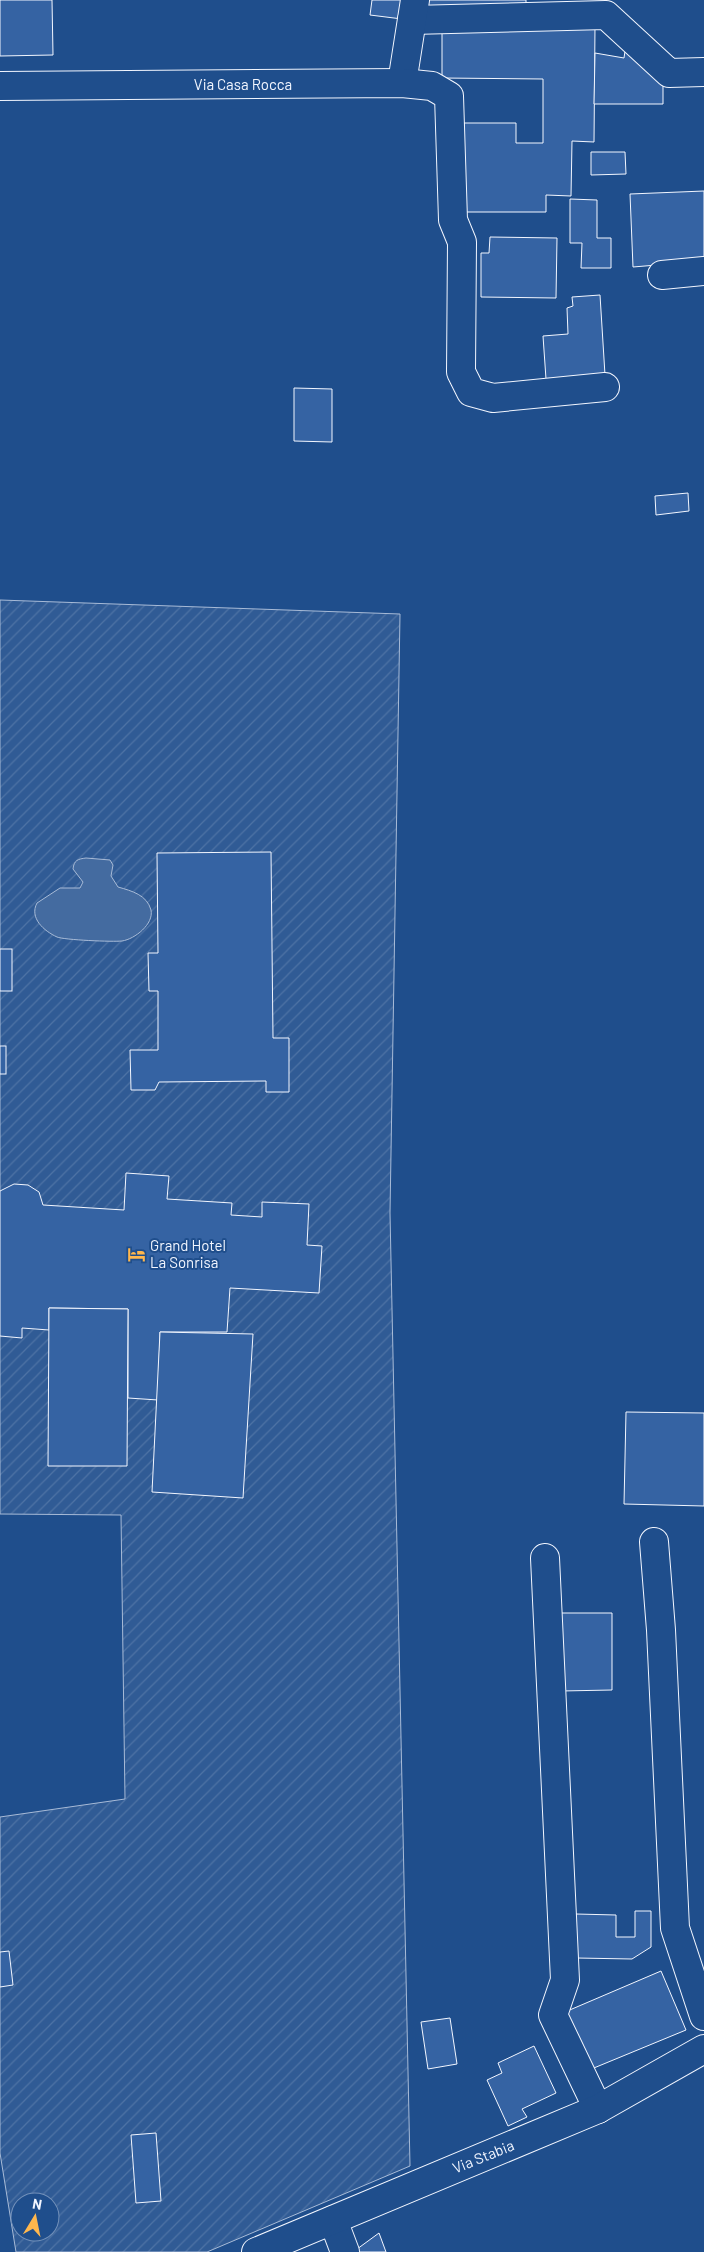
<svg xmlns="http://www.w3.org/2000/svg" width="704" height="2252" font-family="Barlow,sans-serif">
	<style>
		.garden { fill: url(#garden-furrows); stroke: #a8bbd7; fill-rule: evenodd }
		.water { fill: #446ba0; stroke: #a8bbd7 }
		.building { fill: #3563a3; stroke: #f2f6ff }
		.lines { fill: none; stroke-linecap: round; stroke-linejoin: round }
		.minor-casing { stroke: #f2f6ff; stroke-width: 30 }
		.major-casing { stroke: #f2f6ff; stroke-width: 30 }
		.minor { stroke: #1f4e8c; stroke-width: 28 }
		.major { stroke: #1f4e8c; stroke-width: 28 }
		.labels { text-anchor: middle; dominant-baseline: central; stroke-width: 4; stroke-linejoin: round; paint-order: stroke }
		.street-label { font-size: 15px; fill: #f2f6ff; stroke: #1f4e8c }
		.poi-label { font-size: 15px; fill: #f2f6ff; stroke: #1f4e8c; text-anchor: start }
	</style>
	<defs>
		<pattern id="garden-furrows" width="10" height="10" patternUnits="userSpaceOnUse" patternTransform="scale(1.25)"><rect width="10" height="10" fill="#305b95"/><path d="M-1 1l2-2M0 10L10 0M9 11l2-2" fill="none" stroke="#4e73a5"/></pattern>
	</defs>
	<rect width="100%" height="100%" fill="#1f4e8c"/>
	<path class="garden" d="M0,600L400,614L390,1213L410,2166L207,2252H16L0,2153V1817L125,1799L121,1515L0,1514ZM20,2202H50V2232H20Z"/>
	<path class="water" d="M86,858L110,860L113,865L111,876L118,887C132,891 147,895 151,910C154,924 135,939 122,941C113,942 64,940 57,937C44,931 29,918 37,903L60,888H80L83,882L73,869C74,860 78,859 86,858Z"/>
	<g class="building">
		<polygon points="0,0 52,0 53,55 0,56"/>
		<polygon points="372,0 404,0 402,19 370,15"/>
		<polygon points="426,0 526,0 526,9 424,13"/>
		<polygon points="442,25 595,26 594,142 572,141 571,196 546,195 546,212 464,212 464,123 516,123 516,143 543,143 543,79 442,78"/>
		<polygon points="625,51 663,77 663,104 594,104 595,53 624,58"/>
		<polygon points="591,152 625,152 626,174 591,175"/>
		<polygon points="704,191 704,261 633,267 630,194"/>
		<polygon points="570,199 597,200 597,238 611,238 611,268 581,268 582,243 570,243"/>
		<polygon points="490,237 557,238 556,298 481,297 481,253 489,253"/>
		<polygon points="600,295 605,375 546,379 543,336 568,334 567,308 573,306 572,297"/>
		<polygon points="294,388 332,389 332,442 294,441"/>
		<polygon points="688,493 689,511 656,515 655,496"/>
		<polygon points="271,852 273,1038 289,1038 289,1092 266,1092 266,1081 159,1082 155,1090 131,1090 130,1050 158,1050 158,991 149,991 148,953 158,953 157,853"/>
		<rect x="0" y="949" width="12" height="42"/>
		<rect x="0" y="1046" width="6" height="28"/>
		<polygon points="126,1173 169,1176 167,1199 232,1203 231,1215 262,1217 262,1202 309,1204 307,1245 322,1246 319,1293 230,1288 227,1332 160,1332 158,1400 128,1398 128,1309 49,1308 49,1330 22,1328 22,1338 0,1336 0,1191 14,1184 28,1185 39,1192 43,1205 124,1210"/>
		<polygon points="49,1308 128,1309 127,1466 48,1466"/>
		<polygon points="160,1332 253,1334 243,1498 152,1492"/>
		<polygon points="626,1412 704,1413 704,1506 624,1504"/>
		<polygon points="561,1613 612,1613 612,1690 561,1691"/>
		<polygon points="635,1911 651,1911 651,1947 632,1959 576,1958 576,1914 616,1915 616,1937 635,1937"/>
		<polygon points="9,1951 13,1985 0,1987 0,1952"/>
		<polygon points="661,1971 686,2030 589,2070 565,2012"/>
		<polygon points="450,2018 457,2064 428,2069 421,2022"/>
		<polygon points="534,2046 556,2093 522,2109 527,2117 508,2126 487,2080 502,2073 498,2063"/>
		<polygon points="156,2133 161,2201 136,2203 131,2135"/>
		<polygon points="379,2233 386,2252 353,2252"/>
	</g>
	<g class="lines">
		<defs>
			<g id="minor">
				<polyline points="412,20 606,15 669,73 704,72"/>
				<polyline points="402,83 415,0"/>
				<polyline points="0,86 402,83 432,86 449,96 453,220 462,242 461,372 471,392 493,398 605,387"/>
				<polyline points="662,275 704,271"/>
				<polyline points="654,1542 661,1630 675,1928 704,2016"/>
				<polyline points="545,1558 565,1980 553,2015 598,2109"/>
				<polyline points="333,2220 345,2252"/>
			</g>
			<polyline id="major" points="256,2252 598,2109 704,2049"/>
		</defs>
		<use href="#minor" class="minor-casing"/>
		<use href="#major" class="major-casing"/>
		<use href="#minor" class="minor"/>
		<use href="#major" class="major"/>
	</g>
	<defs>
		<symbol id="hotel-bare" viewBox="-9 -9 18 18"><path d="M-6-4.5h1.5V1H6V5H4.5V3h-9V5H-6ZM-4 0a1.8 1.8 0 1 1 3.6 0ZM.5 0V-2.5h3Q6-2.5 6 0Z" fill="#ffb74d" stroke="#1f4e8c" stroke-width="2.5" paint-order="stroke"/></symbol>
	</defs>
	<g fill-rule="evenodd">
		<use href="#hotel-bare" x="124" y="1242" width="25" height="25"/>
	</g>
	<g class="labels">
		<g class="street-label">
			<text x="243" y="84">Via Casa Rocca</text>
			<text transform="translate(483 2156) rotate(-22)">Via Stabia</text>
		</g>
		<g class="poi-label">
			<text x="150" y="1245">Grand Hotel<tspan x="150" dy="17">La Sonrisa</tspan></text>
		</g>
	</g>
	<g transform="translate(35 2217) rotate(10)"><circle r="24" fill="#1f4e8c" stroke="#7391ba"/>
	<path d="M0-4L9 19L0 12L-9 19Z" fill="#ffb74d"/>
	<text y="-8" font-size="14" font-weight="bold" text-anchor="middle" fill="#f2f6ff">N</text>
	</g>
</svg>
